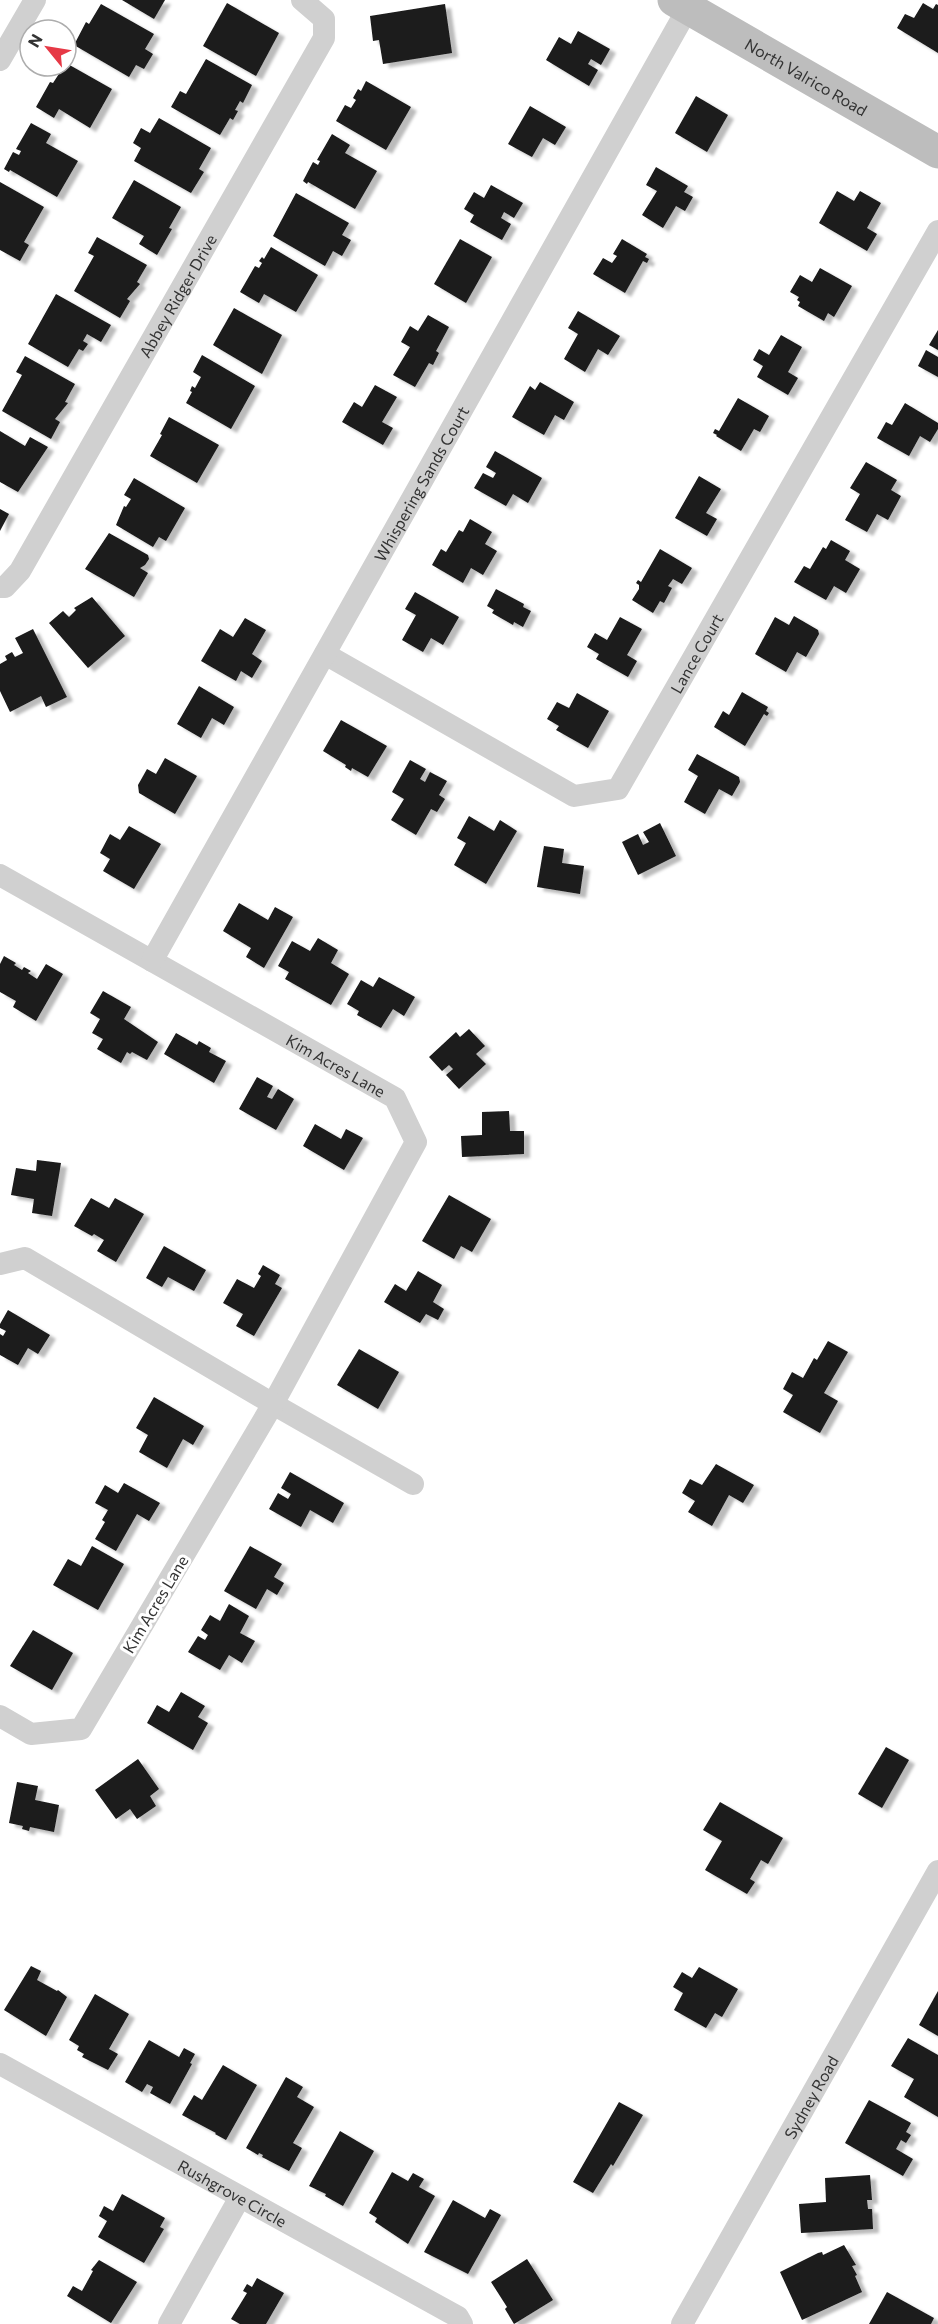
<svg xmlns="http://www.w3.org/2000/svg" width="938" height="2324" font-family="Commissioner,sans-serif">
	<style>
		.building { fill: #1a1a1a; filter: url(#shadow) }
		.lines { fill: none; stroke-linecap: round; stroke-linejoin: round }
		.street { stroke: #d0d0d0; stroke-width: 22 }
		.secondary { stroke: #bdbdbd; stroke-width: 33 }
		.labels { text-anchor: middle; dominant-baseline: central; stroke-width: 6; stroke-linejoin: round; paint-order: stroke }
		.street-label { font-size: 16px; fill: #333; stroke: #fff }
	</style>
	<defs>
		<filter id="shadow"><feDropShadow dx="6" dy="4" stdDeviation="1.5" flood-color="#0004"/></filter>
	</defs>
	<rect width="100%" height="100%" fill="#fff"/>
	<g class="building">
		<polygon points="122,0 165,0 154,19"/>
		<polygon points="227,3 279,33 256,76 203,46"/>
		<polygon points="923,3 933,9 936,4 938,5 938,53 897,28 905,14 914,18"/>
		<polygon points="101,4 154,34 145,49 153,54 144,69 136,65 129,77 74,45 86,22 89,24"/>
		<polygon points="445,4 452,53 383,64 379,40 373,41 370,16"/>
		<polygon points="578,31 610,49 601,65 591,59 588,64 598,70 589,86 546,60 559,37 571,44"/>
		<polygon points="206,59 252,85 243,103 240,101 235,110 238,111 233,120 230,118 220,135 171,107 180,91 186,94"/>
		<polygon points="66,63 112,89 90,128 59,109 54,118 36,107 50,82 53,83"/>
		<polygon points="366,81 411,107 386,150 336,121 345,105 351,108 356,100 353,98 358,89 361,91"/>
		<polygon points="696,96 728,115 707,152 675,133"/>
		<polygon points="530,106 566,127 555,145 543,138 532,157 508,144"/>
		<polygon points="159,118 211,148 199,169 204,172 191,193 134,161 141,148 133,143 141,128 150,133"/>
		<polygon points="31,123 51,134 46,143 78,161 57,197 10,170 9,172 4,169 13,152 19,155 21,151 16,149"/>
		<polygon points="332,134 350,145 345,153 377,171 355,209 308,182 307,184 303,181 313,162 318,165 320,161 317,160"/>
		<polygon points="656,167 688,186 684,192 693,197 685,211 676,206 663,228 642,215 657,191 646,185"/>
		<polygon points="134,180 181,207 169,228 172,229 157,255 139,244 144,236 112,218"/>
		<polygon points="0,182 44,207 24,242 29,245 20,261 0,250"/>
		<polygon points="491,185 523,203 514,218 504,212 501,218 511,224 502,240 470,222 474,215 464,209 474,192 484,198"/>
		<polygon points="837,191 854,201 860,191 881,203 867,228 877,234 867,251 819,223"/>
		<polygon points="296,193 349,223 342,235 351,240 342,256 333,251 325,266 273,236"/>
		<polygon points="97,237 147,265 137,282 140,284 127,299 130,301 120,318 74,291 94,256 88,253"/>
		<polygon points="460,239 492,257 466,303 434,284"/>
		<polygon points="622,239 647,254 645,257 649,259 647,263 643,261 625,293 593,274 603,258 612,263 617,256 613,254"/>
		<polygon points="271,247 318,275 296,312 264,294 259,303 240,292 255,266 259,268 262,263 259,261 262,257 264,259"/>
		<polygon points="820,268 852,286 834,317 828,313 824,321 798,306 800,302 797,300 799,297 790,292 800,275 812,282"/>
		<polygon points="56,294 111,325 101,342 87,334 83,341 88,344 83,351 79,349 68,367 28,344"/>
		<polygon points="234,308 282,335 262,374 213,345"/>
		<polygon points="578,311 620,336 608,355 598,349 585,372 564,359 578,334 568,328"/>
		<polygon points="428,315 449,327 436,351 439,353 433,365 429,363 415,387 393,375 410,347 401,342 410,326 418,331"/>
		<polygon points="938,330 938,350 929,345"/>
		<polygon points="781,335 802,347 788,372 798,378 788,395 757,377 763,366 753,360 759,349 769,355"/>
		<polygon points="926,350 938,357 938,377 918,366"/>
		<polygon points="202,355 255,386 231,429 186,403 192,392 190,391 192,386 195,388 201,377 193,372"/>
		<polygon points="25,356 75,384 65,402 68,403 55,419 60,422 51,439 2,411 22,375 16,372"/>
		<polygon points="540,382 574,402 564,420 555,415 544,435 512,417 530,386 535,390"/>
		<polygon points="375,385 397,397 382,422 393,428 383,445 342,422 354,402 362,407"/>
		<polygon points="738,398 769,416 760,432 754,429 741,451 716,436 717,435 713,433 715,429 719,431"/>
		<polygon points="905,403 938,423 938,429 930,442 920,436 909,456 877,438 886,422 892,425"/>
		<polygon points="169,417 219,445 197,483 150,456 162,435 160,434"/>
		<polygon points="0,431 25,446 30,437 48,447 18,492 0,482"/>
		<polygon points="495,451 542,478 528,503 513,494 506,506 474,488 483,473 493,478 496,473 486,467"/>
		<polygon points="866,462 897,480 891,490 901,496 888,520 877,514 867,532 845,520 860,494 850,488"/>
		<polygon points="699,476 721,489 706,513 717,519 707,536 675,518"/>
		<polygon points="134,478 185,508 166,541 159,537 153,547 116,525 124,506 126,507 131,499 124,495"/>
		<polygon points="0,509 9,514 0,531"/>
		<polygon points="470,519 492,532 485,544 497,551 483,575 471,568 463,583 432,565 441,549 446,552 459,530 463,532"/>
		<polygon points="109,533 148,555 149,559 145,565 140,568 148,573 134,597 85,569"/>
		<polygon points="831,540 850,551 845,560 860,569 846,593 834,586 826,600 794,582 804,566 810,569 823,547 826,549"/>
		<polygon points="660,549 692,568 682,584 673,579 668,586 672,588 664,603 660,601 653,613 632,600 639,589 639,585 636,583 638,580 641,582"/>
		<polygon points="496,589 524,604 523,607 531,611 523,627 514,622 513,625 492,613 494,610 487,606"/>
		<polygon points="415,592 459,617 443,645 431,638 423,652 402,640 416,615 405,609"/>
		<polygon points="92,597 125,636 88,668 49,623 63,611 69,617 76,610 74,608"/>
		<polygon points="794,616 818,630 819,634 806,657 797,652 786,672 755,654 775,617 789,625"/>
		<polygon points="620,617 642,629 627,655 637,661 628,677 596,659 599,654 587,647 595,633 607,640"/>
		<polygon points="245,618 266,630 252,654 262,661 252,678 241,671 236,681 201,661 220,629 233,637"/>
		<polygon points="33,629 67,697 46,707 41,696 10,712 0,691 0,664 7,660 5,656 12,652 15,657 23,653 15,638"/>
		<polygon points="199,686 234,707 224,725 212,718 201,738 177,724"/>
		<polygon points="742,692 768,707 766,711 769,713 767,716 764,714 745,746 714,727 723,711 729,715"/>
		<polygon points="577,693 609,711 588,748 556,730 559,726 547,719 557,702 569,708"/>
		<polygon points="341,720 387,746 368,777 352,768 351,771 345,767 346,765 323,751"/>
		<polygon points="697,754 739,777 740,782 732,796 719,789 705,814 684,802 698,776 688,770"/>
		<polygon points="165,758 197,776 175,814 139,793 138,785 147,769 156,774"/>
		<polygon points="410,760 426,769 420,779 425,782 430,772 447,781 439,795 445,799 437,812 431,809 416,835 391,820 404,799 392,792"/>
		<polygon points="469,816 494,831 500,820 517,831 486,884 454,865 466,843 457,838"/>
		<polygon points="660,823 676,856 638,875 622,842 638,834 643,845 649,842 643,832"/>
		<polygon points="129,826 161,844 134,889 103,871 110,859 100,853 110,834 120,840"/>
		<polygon points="544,846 564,849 562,863 584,866 580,894 537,887"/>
		<polygon points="239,903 268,920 275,907 293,917 264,968 246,957 251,948 223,931"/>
		<polygon points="318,938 338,950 331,963 349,974 331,1005 285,979 289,972 278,966 292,941 310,951"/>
		<polygon points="4,956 16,963 14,965 22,970 24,967 31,971 28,973 37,979 46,964 63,974 36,1021 13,1007 16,1001 0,992 0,964"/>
		<polygon points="379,977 415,997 404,1016 393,1009 381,1028 357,1015 359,1011 347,1004 361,980 373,987"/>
		<polygon points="103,991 131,1007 124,1019 158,1042 147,1060 132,1052 130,1054 127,1052 121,1063 97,1049 103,1039 92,1033 100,1019 90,1013"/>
		<polygon points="469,1029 485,1046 476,1054 486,1064 459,1089 446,1075 453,1069 449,1065 442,1071 429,1057 456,1032 460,1037"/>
		<polygon points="176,1033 197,1045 199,1041 211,1048 209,1052 226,1061 214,1083 164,1054"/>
		<polygon points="257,1077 273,1086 267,1097 272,1099 278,1089 294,1099 276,1130 239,1109"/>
		<polygon points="509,1111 510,1131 524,1131 524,1154 462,1157 461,1136 482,1135 482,1112"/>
		<polygon points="315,1124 341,1139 346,1129 363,1138 344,1170 303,1146"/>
		<polygon points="37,1160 61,1163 52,1216 32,1213 34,1199 11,1195 16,1168 36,1171"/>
		<polygon points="449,1195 491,1219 472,1252 461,1246 454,1259 422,1241"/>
		<polygon points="91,1198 109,1208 115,1198 144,1214 116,1262 97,1251 104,1240 94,1234 92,1236 74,1226"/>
		<polygon points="164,1246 206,1270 194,1291 168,1277 162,1287 146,1278"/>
		<polygon points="263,1265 280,1275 275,1284 282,1288 254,1336 236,1326 243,1314 223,1303 237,1279 254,1288 261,1276 258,1274"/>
		<polygon points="418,1271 442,1285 433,1302 444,1309 438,1320 426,1314 420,1323 384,1302 395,1284 406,1291"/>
		<polygon points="8,1310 50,1335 38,1354 28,1348 18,1365 0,1355 0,1334 3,1336 6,1331 0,1328 0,1324"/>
		<polygon points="828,1341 848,1352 824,1393 838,1401 820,1433 783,1412 793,1395 783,1389 792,1372 803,1378 814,1358 817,1360"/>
		<polygon points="359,1349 399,1372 378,1409 337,1385"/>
		<polygon points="154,1397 204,1426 193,1445 183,1439 167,1468 139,1452 148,1435 136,1428"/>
		<polygon points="716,1464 754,1485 743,1503 729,1495 712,1526 688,1512 695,1501 682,1493 690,1479 702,1485"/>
		<polygon points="290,1472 344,1503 333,1523 310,1510 301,1527 269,1509 278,1493 288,1499 291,1494 281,1488"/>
		<polygon points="124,1483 160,1503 149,1521 137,1514 116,1551 95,1539 105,1522 102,1520 108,1510 95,1503 105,1485 118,1493"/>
		<polygon points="92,1546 124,1564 98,1610 53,1585 68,1559 81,1566"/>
		<polygon points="250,1546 282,1564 274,1577 284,1583 277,1595 267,1589 256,1609 224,1591"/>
		<polygon points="229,1604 249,1616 240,1633 255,1641 242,1663 229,1655 220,1670 188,1652 198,1636 205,1640 208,1635 201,1630 210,1615 220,1621"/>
		<polygon points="33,1630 73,1653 52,1690 10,1666"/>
		<polygon points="181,1692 205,1706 198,1717 208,1723 193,1750 147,1723 157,1705 169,1712"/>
		<polygon points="886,1747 909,1760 882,1808 858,1794"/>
		<polygon points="138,1759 159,1789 150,1796 156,1806 137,1819 130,1809 116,1819 95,1790"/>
		<polygon points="17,1782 38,1786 35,1800 59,1805 54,1832 30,1827 29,1831 22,1829 23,1826 9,1823"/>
		<polygon points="720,1802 783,1838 768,1864 761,1860 750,1879 755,1882 747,1894 705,1870 722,1841 703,1830"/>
		<polygon points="31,1966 41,1971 37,1980 57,1991 58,1990 67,1997 46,2036 4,2010"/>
		<polygon points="699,1967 738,1989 722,2017 715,2013 706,2028 674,2010 683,1993 673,1987 682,1972 692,1978"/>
		<polygon points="938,1991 938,2036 919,2025"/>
		<polygon points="95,1994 129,2014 109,2049 118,2054 108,2070 82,2057 84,2054 77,2050 79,2046 69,2040"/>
		<polygon points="908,2038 938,2055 938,2117 904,2097 914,2079 891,2066"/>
		<polygon points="149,2040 179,2057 184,2048 195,2054 190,2063 192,2064 170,2104 150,2093 153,2087 147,2084 142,2092 125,2082"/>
		<polygon points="223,2065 257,2085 226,2140 215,2134 216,2133 182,2115 194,2095 202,2100"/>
		<polygon points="286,2077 303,2087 297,2097 314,2107 293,2143 302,2148 289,2171 262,2157 263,2155 259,2153 258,2155 246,2148"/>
		<polygon points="869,2100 911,2123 906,2132 911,2135 906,2143 901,2140 896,2149 913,2159 903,2176 845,2143"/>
		<polygon points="619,2102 643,2115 613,2166 611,2164 593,2193 573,2182"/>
		<polygon points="340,2131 374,2151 343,2206 325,2196 326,2194 309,2186"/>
		<polygon points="392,2172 408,2181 413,2173 424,2179 419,2187 435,2196 408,2244 375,2222 377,2218 369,2213"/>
		<polygon points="870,2175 872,2200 867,2200 868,2209 872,2209 873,2229 801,2233 799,2204 826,2202 825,2178"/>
		<polygon points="122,2194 165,2218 160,2227 164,2229 144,2263 98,2237 107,2221 99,2216 104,2206 113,2211"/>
		<polygon points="453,2200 485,2218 490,2209 501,2215 468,2274 424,2252"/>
		<polygon points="844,2245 856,2265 852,2266 857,2275 855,2276 862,2292 802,2320 780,2272 818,2253 822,2252 823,2255"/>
		<polygon points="527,2259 553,2300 514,2324 505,2309 507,2307 491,2282"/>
		<polygon points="99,2260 137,2282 111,2323 67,2296 73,2286 82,2291 93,2271 91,2270"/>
		<polygon points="257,2278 284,2293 266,2324 240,2324 231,2319 247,2293 243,2291 247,2284 252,2287"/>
		<polygon points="887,2292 934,2318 931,2324 869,2324"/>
	</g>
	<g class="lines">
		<g class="street">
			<polyline points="0,60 35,0"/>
			<path id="s1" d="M0,587H5L20,571L324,38V19L302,0"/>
			<path id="s2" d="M325,654L574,796L618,789L938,231"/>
			<path id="s3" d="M0,875L395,1098L416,1142L273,1404L413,1484"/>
			<path id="s4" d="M152,961L688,8"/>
			<polyline points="0,1264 25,1258 273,1404 81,1729 31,1734 0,1716"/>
			<path id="s5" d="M0,2064L458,2317L462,2324"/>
			<polyline points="169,2324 240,2197"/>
			<path id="s6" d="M682,2324L938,1871"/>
		</g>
		<path class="secondary" id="s7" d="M674,0L938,152"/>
	</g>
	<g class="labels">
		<g class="street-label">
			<text stroke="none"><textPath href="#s7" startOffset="153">North Valrico Road</textPath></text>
			<text stroke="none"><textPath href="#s1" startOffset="344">Abbey Ridger Drive</textPath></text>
			<text stroke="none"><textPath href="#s4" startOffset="548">Whispering Sands Court</textPath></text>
			<text stroke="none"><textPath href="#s2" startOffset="488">Lance Court</textPath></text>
			<text stroke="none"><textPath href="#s3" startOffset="386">Kim Acres Lane</textPath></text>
			<text transform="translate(155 1604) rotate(-59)">Kim Acres Lane</text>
			<text stroke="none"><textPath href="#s6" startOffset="261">Sydney Road</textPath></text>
			<text stroke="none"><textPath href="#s5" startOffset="266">Rushgrove Circle</textPath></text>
		</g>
	</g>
	<g transform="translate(48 48) rotate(300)"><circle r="28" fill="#ffffff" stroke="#adadad" stroke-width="1.5"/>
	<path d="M0-4.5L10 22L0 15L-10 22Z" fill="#e63946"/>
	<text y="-9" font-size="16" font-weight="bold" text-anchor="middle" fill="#333333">N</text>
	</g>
</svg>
